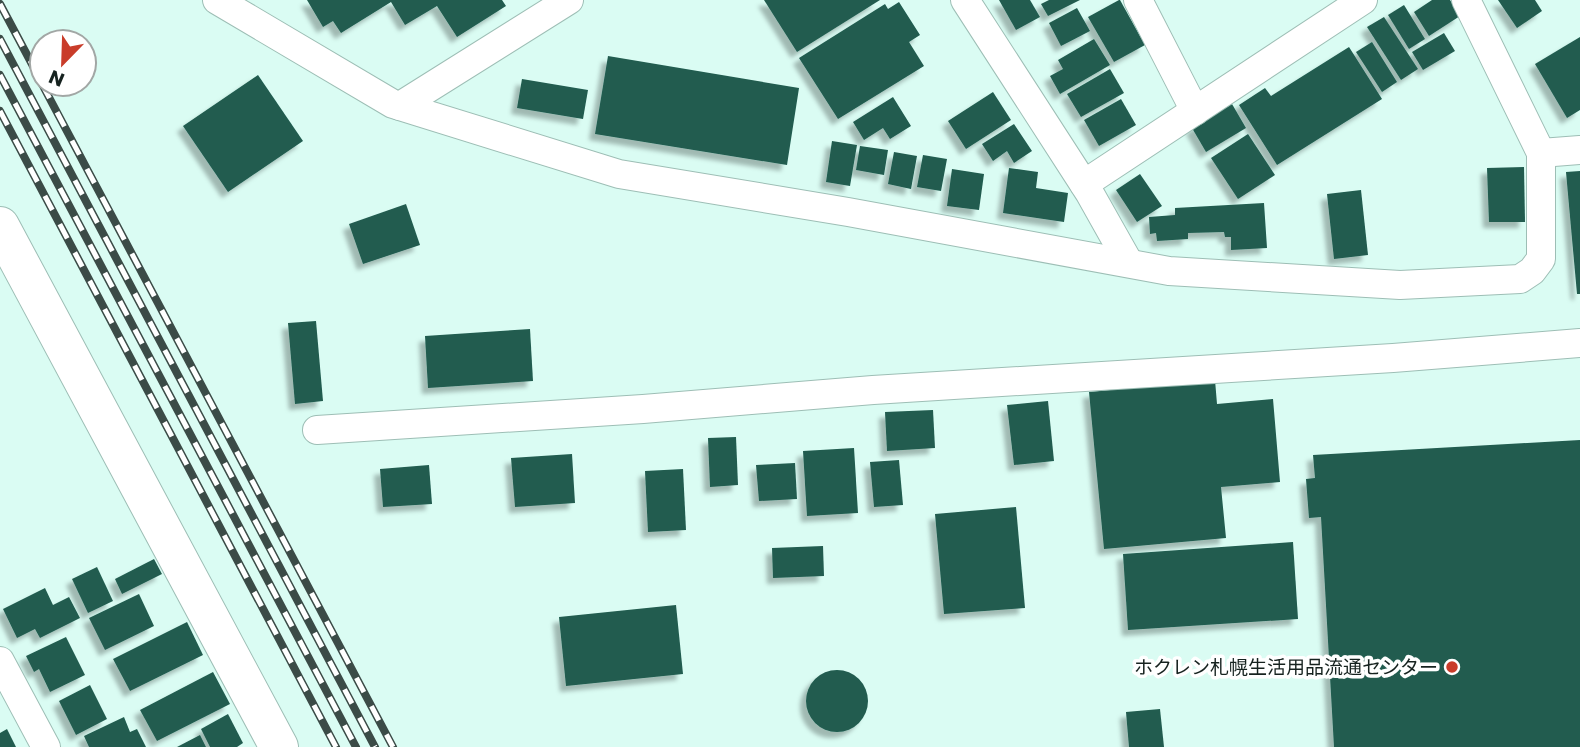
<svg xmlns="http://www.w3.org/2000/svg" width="1580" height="747" font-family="Poppins,'Noto Sans JP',sans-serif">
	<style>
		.building { fill: #205c4f; filter: url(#shadow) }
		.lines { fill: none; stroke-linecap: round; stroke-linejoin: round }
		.street-casing { stroke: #9dbeb5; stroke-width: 30 }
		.secondary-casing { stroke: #9dbeb5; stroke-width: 40 }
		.street { stroke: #fff; stroke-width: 28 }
		.secondary { stroke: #fff; stroke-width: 38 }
		.rail-casing { stroke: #3b4b47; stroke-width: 8 }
		.rail { stroke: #fff; stroke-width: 5; stroke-dasharray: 16; stroke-linecap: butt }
		.poi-dot { fill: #c93c2a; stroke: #fff; stroke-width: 2.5 }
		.labels { text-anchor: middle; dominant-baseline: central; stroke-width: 7; stroke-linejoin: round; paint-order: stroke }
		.poi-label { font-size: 19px; fill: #16221f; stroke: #fff; text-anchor: end }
	</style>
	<defs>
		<filter id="shadow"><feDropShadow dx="-6" dy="6" stdDeviation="2" flood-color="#0004"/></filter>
	</defs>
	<rect width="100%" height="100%" fill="#dafcf3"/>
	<g class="building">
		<polygon points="307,0 502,0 506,6 457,37 437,6 405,25 391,2 341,33 333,21 323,27"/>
		<polygon points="764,0 880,0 797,52"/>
		<polygon points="999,0 1030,0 1040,17 1016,30"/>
		<polygon points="1049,0 1080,0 1048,16 1041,4"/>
		<polygon points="1119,0 1120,0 1145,45 1114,62 1088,17"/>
		<polygon points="1432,0 1450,0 1460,16 1429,36 1414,12"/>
		<polygon points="1498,0 1535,0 1542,11 1517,28"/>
		<polygon points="899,2 920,35 909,42 924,66 838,119 799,58 885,4 888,9"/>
		<polygon points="1404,5 1425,39 1409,49 1388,15"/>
		<polygon points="1077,8 1090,31 1061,46 1049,23"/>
		<polygon points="1384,17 1418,69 1401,80 1367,27"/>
		<polygon points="1444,33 1455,51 1423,70 1412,52"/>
		<polygon points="1580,37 1580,110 1567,118 1535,64"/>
		<polygon points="1094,39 1110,65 1060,94 1050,76 1063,69 1058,60"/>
		<polygon points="1372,42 1397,82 1382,92 1356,52"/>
		<polygon points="1349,47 1382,99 1277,165 1239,105 1265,88 1271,96"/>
		<polygon points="608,56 799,88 787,165 595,134"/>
		<polygon points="1110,69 1124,93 1081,117 1067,94"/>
		<polygon points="258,75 303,141 228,192 183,126"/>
		<polygon points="522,79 588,90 583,119 517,108"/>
		<polygon points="993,92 1011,120 966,149 948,121"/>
		<polygon points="893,97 911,126 890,139 883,128 864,140 853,122"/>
		<polygon points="1121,99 1136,125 1099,146 1084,120"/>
		<polygon points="1232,104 1246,128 1206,152 1192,128"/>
		<polygon points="1014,124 1032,151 1014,163 1007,151 993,161 982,144"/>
		<polygon points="1248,134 1275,175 1238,199 1211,158"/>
		<polygon points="832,141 857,145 850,186 826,182"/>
		<polygon points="860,146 888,150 884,175 856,170"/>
		<polygon points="894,152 917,156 911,189 888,184"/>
		<polygon points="923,155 947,159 941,191 917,187"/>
		<polygon points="1524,167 1525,222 1489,222 1487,168"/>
		<polygon points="1009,168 1038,172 1036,188 1068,193 1064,222 1003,213"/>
		<polygon points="952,169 984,174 979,210 947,206"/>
		<polygon points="1580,171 1580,294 1577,294 1566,172"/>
		<polygon points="1140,174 1162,206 1137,222 1116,190"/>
		<polygon points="1361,190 1368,255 1334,259 1327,194"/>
		<polygon points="1264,203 1267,248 1231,250 1231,237 1225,237 1224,232 1188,233 1188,239 1157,241 1156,233 1150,234 1149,217 1175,215 1175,208"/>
		<polygon points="406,204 420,245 363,264 349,224"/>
		<polygon points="316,321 323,401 295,404 288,323"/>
		<polygon points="530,329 533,381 428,388 425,336"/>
		<polygon points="1215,380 1217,404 1273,399 1280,482 1221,487 1226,538 1104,549 1089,392"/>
		<polygon points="1048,401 1054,461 1014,465 1007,405"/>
		<polygon points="933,410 935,448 887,451 885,412"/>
		<polygon points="736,437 738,485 710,487 708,438"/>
		<polygon points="1580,440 1580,747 1334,747 1321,517 1309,518 1306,479 1315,478 1313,455"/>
		<polygon points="854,448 858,513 807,516 803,451"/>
		<polygon points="572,454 575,503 515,507 511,458"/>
		<polygon points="899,460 903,505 874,507 870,462"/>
		<polygon points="795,463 797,499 759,501 756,465"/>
		<polygon points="429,465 432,504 383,507 380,469"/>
		<polygon points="683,469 686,530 648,532 645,471"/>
		<polygon points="1016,507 1025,608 944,614 935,514"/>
		<polygon points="1293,542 1298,619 1128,630 1123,554"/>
		<polygon points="823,546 824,576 773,578 772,548"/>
		<polygon points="154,559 162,574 122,594 115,579"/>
		<polygon points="97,567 113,601 88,613 72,579"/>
		<polygon points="45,588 53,605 69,597 80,618 40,638 35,629 17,638 3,609"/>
		<polygon points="139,594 154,626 105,650 89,618"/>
		<polygon points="676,605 683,674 566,686 559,617"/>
		<polygon points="187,622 203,655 130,691 113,659"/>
		<polygon points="66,637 85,675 50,692 39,669 34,672 26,656"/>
		<circle cx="837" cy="701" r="31"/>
		<polygon points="213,672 230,704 157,741 140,710"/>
		<polygon points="90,685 107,719 76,735 59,701"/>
		<polygon points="1160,709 1164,747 1129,747 1126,712"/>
		<polygon points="228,714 243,743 237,747 210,747 201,729"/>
		<polygon points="124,717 130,732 137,729 146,747 89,747 84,736"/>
		<polygon points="7,729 16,747 0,747 0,733"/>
		<polygon points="200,735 206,747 177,747"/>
	</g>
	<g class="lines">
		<defs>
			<g id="street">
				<polyline points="217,0 393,104 619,174 848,212 1169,271 1400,285 1520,279 1532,271 1541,259 1541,153 1580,150"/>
				<polyline points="965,0 1089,192 1129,263"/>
				<polyline points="1138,0 1195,111"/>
				<polyline points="1466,0 1541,153"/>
				<polyline points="400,106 569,0"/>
				<polyline points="1084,184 1363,0"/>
				<polyline points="317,430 643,409 873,390 1393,358 1580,343"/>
				<polyline points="0,661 46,747"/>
			</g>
			<polyline id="secondary" points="0,226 279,747"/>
		</defs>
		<use href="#street" class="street-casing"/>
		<use href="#secondary" class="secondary-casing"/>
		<use href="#street" class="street"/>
		<use href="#secondary" class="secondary"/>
		<defs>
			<g id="rail">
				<polyline points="0,4 42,83"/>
				<polyline points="0,39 375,747"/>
				<polyline points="0,75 356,747"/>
				<polyline points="42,84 393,747"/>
				<polyline points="0,111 336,747"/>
			</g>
		</defs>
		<use href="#rail" class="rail-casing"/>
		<use href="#rail" class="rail"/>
	</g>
	<circle class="poi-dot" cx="1452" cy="667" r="7"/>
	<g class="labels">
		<g class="poi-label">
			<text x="1438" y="667">ホクレン札幌生活用品流通センター</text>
		</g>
	</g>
	<g transform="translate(63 63) rotate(203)"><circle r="33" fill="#ffffff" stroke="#a2a7a5" stroke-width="2"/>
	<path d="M0-5L12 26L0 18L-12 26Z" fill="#c93c2a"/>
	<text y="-10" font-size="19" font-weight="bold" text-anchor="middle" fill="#16221f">N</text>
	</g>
</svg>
